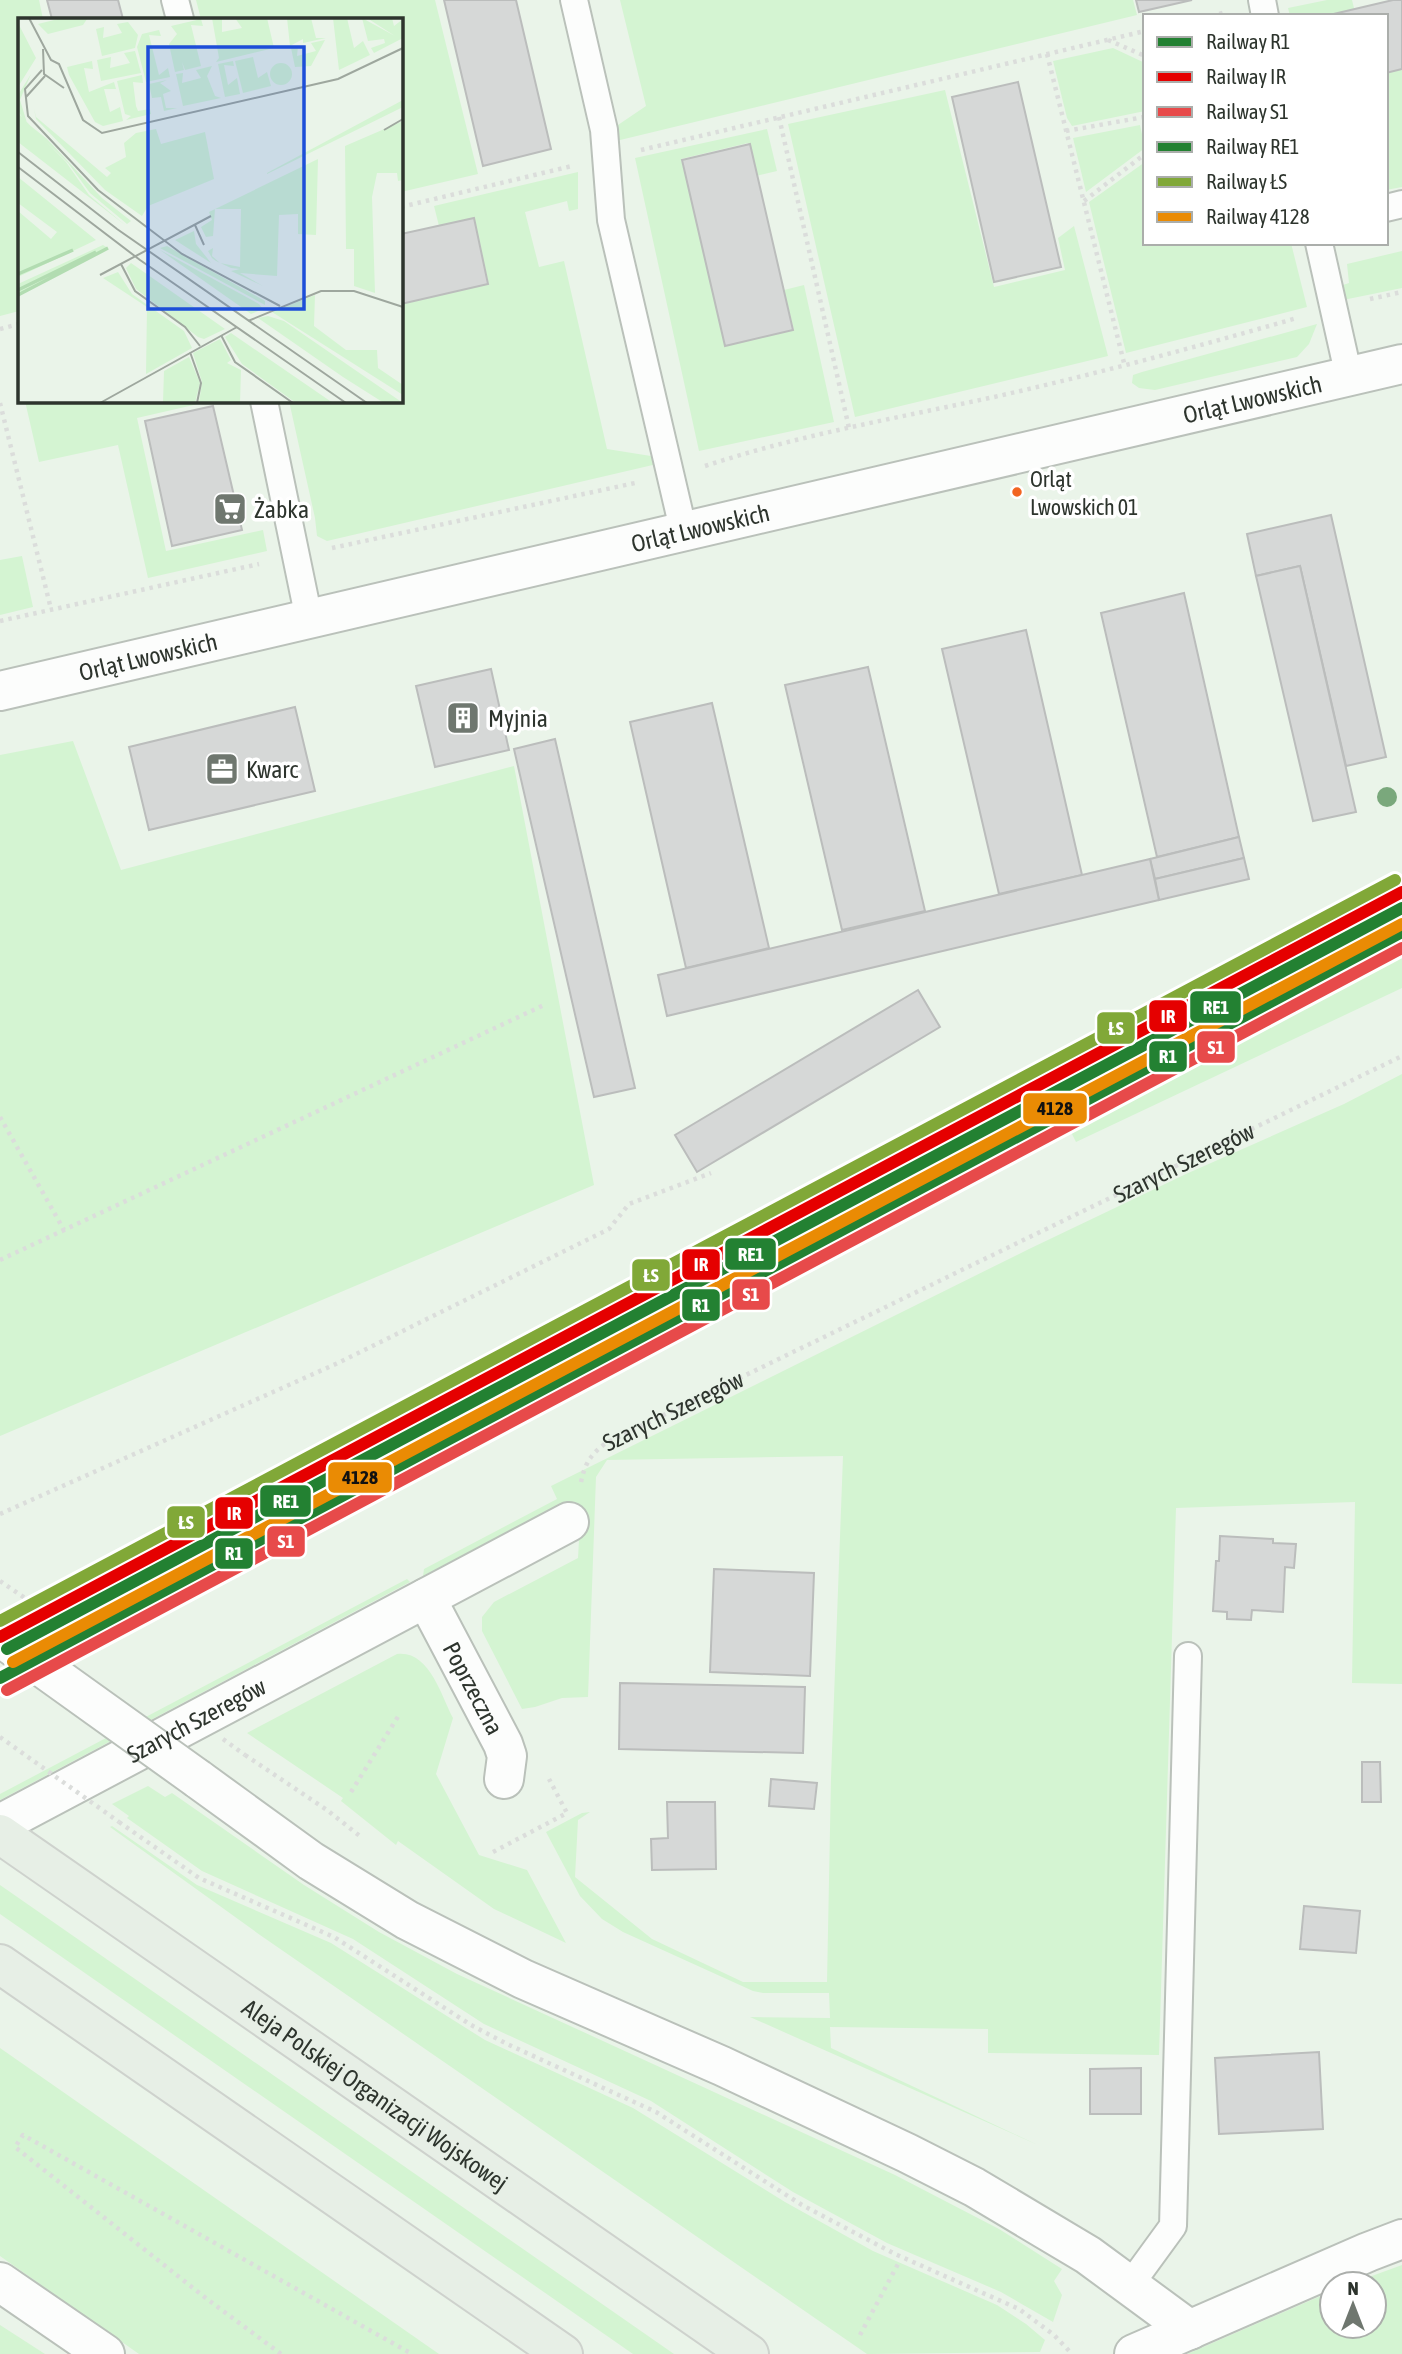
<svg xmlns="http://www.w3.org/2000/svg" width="1402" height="2354" font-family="'Asap Condensed',sans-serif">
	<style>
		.green { fill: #d4f4d2 }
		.building { fill: #d6d8d7; stroke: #bbbdbc; stroke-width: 2 }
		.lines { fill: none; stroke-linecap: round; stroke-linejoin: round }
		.lane-casing { stroke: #bac1ba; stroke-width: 30 }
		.street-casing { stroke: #bac1ba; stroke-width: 42 }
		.secondary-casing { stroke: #bac1ba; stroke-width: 42 }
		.highway-casing { stroke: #ced2cd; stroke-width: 42 }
		.path { stroke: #dbdddb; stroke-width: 4.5; stroke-dasharray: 3.5 5; stroke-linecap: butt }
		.lane { stroke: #fcfdfc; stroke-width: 26 }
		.street { stroke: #fcfdfc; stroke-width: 38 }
		.secondary { stroke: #fcfdfc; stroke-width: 38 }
		.highway { stroke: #e7efe6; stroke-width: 38 }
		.street-bridge-casing { stroke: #bac1ba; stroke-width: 42; stroke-linecap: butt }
		.path-bridge { stroke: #dbdddb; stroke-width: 4.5; stroke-dasharray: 3.5 5; stroke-linecap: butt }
		.street-bridge { stroke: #fcfdfc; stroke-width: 38 }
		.rail-1-casing { stroke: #fff; stroke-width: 18 }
		.rail-2-casing { stroke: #fff; stroke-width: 18 }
		.rail-3-casing { stroke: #fff; stroke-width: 18 }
		.rail-4-casing { stroke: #fff; stroke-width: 18 }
		.rail-5-casing { stroke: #fff; stroke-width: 18 }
		.rail-6-casing { stroke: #fff; stroke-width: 18 }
		.rail-1 { stroke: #238132; stroke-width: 12 }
		.rail-2 { stroke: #e50000; stroke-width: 12 }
		.rail-3 { stroke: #e74a4a; stroke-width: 12 }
		.rail-4 { stroke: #238132; stroke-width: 12 }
		.rail-5 { stroke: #81a838; stroke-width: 12 }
		.rail-6 { stroke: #ea8b04; stroke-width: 12 }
		.tree { fill: #7aa87c }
		.bus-dot { fill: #f26522; stroke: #fff; stroke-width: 2.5 }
		.labels { text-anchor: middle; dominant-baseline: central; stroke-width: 7; stroke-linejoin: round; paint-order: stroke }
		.bus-label { font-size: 22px; fill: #2d342d; stroke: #fff; text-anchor: start }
		.street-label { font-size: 24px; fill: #2d342d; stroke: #fff }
		.poi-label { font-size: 24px; fill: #2d342d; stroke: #fff; text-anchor: start }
		.inset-river { fill: none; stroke: #b2dcb1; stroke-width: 3.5 }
		.inset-road { fill: none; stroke: #9ea79e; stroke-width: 2 }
		.view { fill: #1d4ed8; fill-opacity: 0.15; stroke: #1d4ed8; stroke-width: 3.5 }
		.inset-edge { fill: none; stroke: #2d342d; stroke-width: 3.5 }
		.line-badge { stroke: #fff; stroke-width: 2.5 }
		.badge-label { font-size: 19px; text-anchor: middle; font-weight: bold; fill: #fff }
		.pale-badge-label { font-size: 19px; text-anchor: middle; font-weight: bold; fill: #111 }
	</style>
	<rect width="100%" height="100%" fill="#eaf4e9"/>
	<g class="green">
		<polygon points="0,0 39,0 43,19 19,19 19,311 0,316"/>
		<polygon points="196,0 435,0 478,174 401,192 401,19 201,19"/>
		<polygon points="620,0 1133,0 1137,15 616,141 615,127 646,106"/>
		<polygon points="1327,0 1352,0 1355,12 1338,16 1290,16 1288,8"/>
		<polygon points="1113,48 1145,63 1145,111 1072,126 1067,118 1053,61"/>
		<polygon points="1402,69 1402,187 1386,190 1386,73"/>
		<polygon points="945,90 994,287 1065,270 1058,238 1074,226 1108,356 855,417 788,124"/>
		<polygon points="1140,125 1145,148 1086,192 1073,138"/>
		<polygon points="767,129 777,171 756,176 748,143 681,159 727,345 794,330 784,290 804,285 834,422 699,451 635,158"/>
		<polygon points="1145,162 1145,243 1291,243 1307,307 1126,353 1089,202"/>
		<polygon points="578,172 578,209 569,211 567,201 525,212 539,267 564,261 607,449 657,457 657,464 327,541 317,536 315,518 289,401 401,401 401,301 488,281 474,218 439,226 434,206"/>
		<polygon points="1402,251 1402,288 1343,300 1340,286 1349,283 1347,264"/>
		<polygon points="1317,324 1309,344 1297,357 1155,390 1139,388 1132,383 1133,375 1142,372"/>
		<polygon points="25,401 211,401 137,418 166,551 263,530 267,551 148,578 118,445 39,462"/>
		<polygon points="22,556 33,607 0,615 0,560"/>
		<polygon points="73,741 121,870 514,766 594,1185 0,1436 0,755"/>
		<polygon points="1402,954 1402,988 1076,1142 1071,1132"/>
		<polygon points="1402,1074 1402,1684 1352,1683 1355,1502 1176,1508 1159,2055 988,2053 988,2029 830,2027 831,2048 1038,2145 750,2017 830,2018 829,1993 763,1993 753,1991 623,1932 602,1919 580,1896 546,1832 582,1813 590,1812 578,1820 575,1877 652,1939 743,1982 827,1982 831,1778 843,1456 607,1460 596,1477 588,1697 562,1698 535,1707 522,1709 482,1631 482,1617 494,1602 578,1558 579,1540 560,1504 423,1576 424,1569 557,1499 551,1486 1029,1249 1186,1174 1344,1104"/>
		<polygon points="407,1579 410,1582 0,1800 0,1794"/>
		<path d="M397,1654C429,1650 441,1695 453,1718L436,1774L479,1855L527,1870L566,1943L494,1909L398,1841L396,1845L341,1801L343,1798L247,1733Z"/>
		<polygon points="148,1786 165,1797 172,1793 304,1885 379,1932 457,1974 895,2175 999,2229 1062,2269 1054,2281 1062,2295 1053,2322 1001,2292 887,2243 793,2192 651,2101 484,2024 353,1939 202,1871 127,1818 129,1816 112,1804"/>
		<polygon points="112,1826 197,1885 331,1943 485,2040 633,2108 785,2202 873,2251 997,2305 1026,2324 1045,2340 1040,2352 867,2354 260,1935 110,1827"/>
		<polygon points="0,1885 674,2354 633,2354 0,1914"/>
		<polygon points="0,2048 439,2354 139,2354 0,2256"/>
		<polygon points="1402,2265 1402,2354 1187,2354 1332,2291 1332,2326 1374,2326 1374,2284 1350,2284"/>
		<polygon points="0,2325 45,2354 0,2354"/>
	</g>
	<g class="building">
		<polygon points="47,0 118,0 123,19 52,19"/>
		<polygon points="444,0 516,0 551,149 483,166"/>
		<polygon points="1136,0 1192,0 1139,12"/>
		<polygon points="1393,0 1402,0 1402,69 1386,73 1386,16 1325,16"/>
		<polygon points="1018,82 1061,267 994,282 952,97"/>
		<polygon points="750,144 793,330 725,346 682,160"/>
		<polygon points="474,218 488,284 401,304 401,234"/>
		<polygon points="213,406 242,530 172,546 145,421"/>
		<polygon points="1331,515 1386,757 1346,766 1300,566 1256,576 1247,534"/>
		<polygon points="1300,566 1356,812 1313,821 1256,576"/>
		<polygon points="1184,593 1239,837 1157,857 1101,613"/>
		<polygon points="1026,630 1082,875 999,894 942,649"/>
		<polygon points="868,667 925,911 842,930 785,685"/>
		<polygon points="491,669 509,750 435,767 416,686"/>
		<polygon points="712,703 769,948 686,968 630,722"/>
		<polygon points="295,707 315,791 149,830 129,747"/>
		<polygon points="555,739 635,1088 594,1097 514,749"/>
		<polygon points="1239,837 1244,858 1155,879 1150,859"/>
		<polygon points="1244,858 1249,879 1159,900 1155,879"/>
		<polygon points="1150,859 1159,900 667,1016 658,975"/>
		<polygon points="918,990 940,1027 697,1172 675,1135"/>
		<polygon points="1220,1536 1273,1539 1273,1543 1296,1544 1294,1568 1285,1567 1283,1612 1252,1610 1251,1620 1227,1619 1227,1612 1213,1611 1216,1561 1219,1561"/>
		<polygon points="714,1569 814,1573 810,1676 710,1672"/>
		<polygon points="620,1683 805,1687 803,1753 619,1749"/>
		<polygon points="1362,1762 1380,1762 1381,1802 1362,1802"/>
		<polygon points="771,1779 817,1783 814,1809 769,1806"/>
		<polygon points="667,1802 715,1802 716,1869 652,1870 651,1839 668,1838"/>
		<polygon points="1304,1906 1360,1911 1356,1953 1300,1949"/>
		<polygon points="1319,2052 1323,2129 1219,2134 1215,2058"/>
		<polygon points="1141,2068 1141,2114 1090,2114 1090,2069"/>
	</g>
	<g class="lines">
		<defs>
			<g id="lane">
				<polyline points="175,0 180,19"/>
				<polyline points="574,0 604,130 611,220 684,533"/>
				<polyline points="1262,0 1265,16"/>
				<polyline points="1386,208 1402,204"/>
				<polyline points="1319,243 1349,377"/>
				<polyline points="264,401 309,619"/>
				<polyline points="1130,2285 1173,2226 1188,1656"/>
			</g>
			<g id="street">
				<path id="s2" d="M426,1598L503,1744L507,1756L504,1779"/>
				<polyline points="198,1779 311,1861 407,1920 523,1979 722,2066 907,2153 974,2187 1088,2255 1190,2330"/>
				<path id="s3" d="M0,1824L569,1522"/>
				<polyline points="0,2282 105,2354"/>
				<polyline points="1134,2354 1368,2252 1402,2239"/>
			</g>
			<g id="secondary">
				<path id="s4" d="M0,691L1402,364"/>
			</g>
			<g id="highway">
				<path id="s5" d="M0,1834L749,2354"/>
				<polyline points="0,1964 563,2354"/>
			</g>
		</defs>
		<use href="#lane" class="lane-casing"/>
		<use href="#street" class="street-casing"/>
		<use href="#secondary" class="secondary-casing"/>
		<use href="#highway" class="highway-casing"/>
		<g class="path">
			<polyline points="1211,16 1226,12"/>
			<polyline points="1108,40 1145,56"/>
			<polyline points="1047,54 1125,367"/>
			<polyline points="779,117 849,428"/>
			<polyline points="1066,131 1144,117 1145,120"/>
			<polyline points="641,150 1145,31"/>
			<polyline points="1084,201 1145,154"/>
			<polyline points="401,207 572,166"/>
			<polyline points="1370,299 1402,292"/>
			<polyline points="0,329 19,324"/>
			<polyline points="0,403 51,609"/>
			<path d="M705,466C799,435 897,418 994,397C1096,374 1196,347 1297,318"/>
			<polyline points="332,548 635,483"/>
			<polyline points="0,621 259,564"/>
			<polyline points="0,1117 64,1230 544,1005"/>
			<polyline points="0,1260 64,1230"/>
			<path id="s1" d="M581,1482C585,1463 591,1454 606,1443L1402,1056"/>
			<polyline points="0,1514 338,1363 609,1229 629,1204 711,1173"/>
			<polyline points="245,1755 327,1810 361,1837"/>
			<polyline points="351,1792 399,1715"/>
			<polyline points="119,1822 199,1878 334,1937 471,2025 507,2044 656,2112 802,2205 895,2254 1019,2309 1054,2335 1072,2354"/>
			<polyline points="493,1852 567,1813 549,1779"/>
			<polyline points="860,2335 898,2264"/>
			<polyline points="281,2354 207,2299 15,2147 23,2135 412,2354"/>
		</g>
		<use href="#lane" class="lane"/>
		<use href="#street" class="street"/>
		<use href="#secondary" class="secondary"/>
		<use href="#highway" class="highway"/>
		<defs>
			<polyline id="street-bridge" points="0,1637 198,1779"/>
		</defs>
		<use href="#street-bridge" class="street-bridge-casing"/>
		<g class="path-bridge">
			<polyline points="0,1581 25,1598"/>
			<polyline points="0,1737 119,1822"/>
			<polyline points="223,1739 245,1755"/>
		</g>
		<use href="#street-bridge" class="street-bridge"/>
		<defs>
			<polyline id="rail-1" points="0,1678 1402,932"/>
			<polyline id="rail-2" points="0,1637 1402,892"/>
			<polyline id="rail-3" points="7,1690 1402,948"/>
			<polyline id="rail-4" points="7,1649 1402,908"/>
			<polyline id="rail-5" points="0,1621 1395,880"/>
			<polyline id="rail-6" points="13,1662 1402,924"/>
		</defs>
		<use href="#rail-1" class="rail-1-casing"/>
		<use href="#rail-2" class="rail-2-casing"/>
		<use href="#rail-3" class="rail-3-casing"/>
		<use href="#rail-4" class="rail-4-casing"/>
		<use href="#rail-5" class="rail-5-casing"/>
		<use href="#rail-6" class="rail-6-casing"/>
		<use href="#rail-1" class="rail-1"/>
		<use href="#rail-2" class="rail-2"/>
		<use href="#rail-3" class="rail-3"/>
		<use href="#rail-4" class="rail-4"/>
		<use href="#rail-5" class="rail-5"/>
		<use href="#rail-6" class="rail-6"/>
	</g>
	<circle class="tree" cx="1387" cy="797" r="10"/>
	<defs>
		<symbol id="supermarket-square" viewBox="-11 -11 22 22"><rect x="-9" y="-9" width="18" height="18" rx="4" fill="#6f776f" stroke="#fff"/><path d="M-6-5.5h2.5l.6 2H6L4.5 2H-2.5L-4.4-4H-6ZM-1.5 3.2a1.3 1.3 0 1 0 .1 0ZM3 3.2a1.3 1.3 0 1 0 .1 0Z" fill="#fff"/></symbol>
		<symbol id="building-square" viewBox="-11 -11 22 22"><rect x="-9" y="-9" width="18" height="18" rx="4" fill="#6f776f" stroke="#fff"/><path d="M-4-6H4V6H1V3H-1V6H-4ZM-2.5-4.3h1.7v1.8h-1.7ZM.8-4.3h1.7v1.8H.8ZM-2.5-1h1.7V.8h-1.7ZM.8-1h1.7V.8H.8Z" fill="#fff"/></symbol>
		<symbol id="office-square" viewBox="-11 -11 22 22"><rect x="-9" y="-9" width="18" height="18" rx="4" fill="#6f776f" stroke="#fff"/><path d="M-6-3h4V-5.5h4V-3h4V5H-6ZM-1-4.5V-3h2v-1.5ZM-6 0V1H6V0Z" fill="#fff"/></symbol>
	</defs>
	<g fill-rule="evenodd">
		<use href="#supermarket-square" x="211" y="490" width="38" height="38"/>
		<use href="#building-square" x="444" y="699" width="38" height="38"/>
		<use href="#office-square" x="203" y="750" width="38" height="38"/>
	</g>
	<circle class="bus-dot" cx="1017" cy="492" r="6"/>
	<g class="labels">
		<g class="bus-label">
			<text x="1030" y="479">Orląt<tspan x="1030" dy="28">Lwowskich 01</tspan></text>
		</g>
		<g class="street-label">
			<text stroke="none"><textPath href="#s4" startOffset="1286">Orląt Lwowskich</textPath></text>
			<text stroke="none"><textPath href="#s4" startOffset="719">Orląt Lwowskich</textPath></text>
			<text stroke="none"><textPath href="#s4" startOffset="152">Orląt Lwowskich</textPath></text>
			<text stroke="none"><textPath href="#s1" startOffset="690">Szarych Szeregów</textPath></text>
			<text stroke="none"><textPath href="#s1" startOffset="122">Szarych Szeregów</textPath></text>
			<text stroke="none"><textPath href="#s2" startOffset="102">Poprzeczna</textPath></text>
			<text stroke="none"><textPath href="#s3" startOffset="222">Szarych Szeregów</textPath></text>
			<text stroke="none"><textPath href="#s5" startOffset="457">Aleja Polskiej Organizacji Wojskowej</textPath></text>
		</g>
		<g class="poi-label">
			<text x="254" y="509">Żabka</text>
			<text x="488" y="718">Myjnia</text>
			<text x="246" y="769">Kwarc</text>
		</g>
	</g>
	<g transform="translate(18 18)">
		<rect width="385" height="385" fill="#eaf4e9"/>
		<path d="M44,0H68L69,1L65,7L30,16L20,6ZM194,0H204V14L224,10L217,0H249L256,30L198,44L201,40ZM269,0H293L298,20H308L285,25V21L272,28ZM315,0H329L336,30L345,23L352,37L321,52ZM344,0L377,18L349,0H374L376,8L385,1V20L356,35L353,30L367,25L366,21L350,23ZM183,1L185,8L173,7L183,48L167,52L164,44L166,52L157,54L151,26L159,16L153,8ZM110,4L120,17L117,30L84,38L78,11L86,9L85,20L104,15L99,6ZM0,5L18,40L0,69ZM141,12L143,18L131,17L141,57L150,50L152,59L128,64L119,29L124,16ZM307,22L293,48L277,49L273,30L280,28L279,38L298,33L293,25ZM117,33L123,55L83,63L79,42L93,39L92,50L112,45L106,35ZM235,39L240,60L249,54L253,68L225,75L217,43ZM74,43L75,51L66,50L71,74L96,64L98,71H86L92,94L102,89L105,103L85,108L77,104L51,57L49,49ZM215,43L216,48L206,47L210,67L219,60L222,76L207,79L200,46ZM252 56a11 11 0 1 1 22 0a11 11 0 1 1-22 0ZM194,48L189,58L197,78L203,80L165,88L158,56L165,55L164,65L183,60L178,52ZM13,56L2,82L9,105L29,121L84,180L113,203L109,206L72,175L50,145L6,102L0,93V77ZM124,57L125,65L115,64L118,88L120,93L132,91L133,96L108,102L113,98L107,96L99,63ZM149,62L142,65L153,73L145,76L148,90H159L146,93L143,79L134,80L131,66ZM385,82V89L249,156V155ZM16,91L18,99L89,159L93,155L87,150L108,139L106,125L118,115L138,111L143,126L187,114L196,161L130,188L124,198L87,172L18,101ZM0,95L48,144L71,177L107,207L0,124ZM385,103V162L380,163L379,155H359L354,179L357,275L336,268V231H328L327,128ZM300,141L298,217L280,216V196L261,197L259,258L222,255L245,268L213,253L222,251L213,250L198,243L194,240L190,233L195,230L194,238L202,245L222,249L223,191H197L195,218L188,219L183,209L194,202L191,194ZM0,159L78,222L0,259V193L33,221L39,214L0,185ZM176,213L178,226L193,245L157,222ZM85,227L90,230L0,277V266ZM149,228L247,283V287L142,230ZM142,232L241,286L245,291L233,296ZM113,245L207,311L186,321L180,319L118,271L108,250ZM100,254L114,276L166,313L174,330L128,356L129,289L85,260ZM297,277L296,308L328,332H359L360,350L385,367V377L254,294ZM250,298L266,303L385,385H366L325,359L240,300ZM213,315L315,385H278L224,346L207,319ZM202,321L213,342L209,345L223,352L222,385H181L184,364L175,335ZM171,339L182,365L177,385L145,384L146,353Z" fill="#d4f4d2"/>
		<path class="inset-river" d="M0,256L55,232M0,272L78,234M0,277L90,230"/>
		<path class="inset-road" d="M11,0L33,42L41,46L65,102L84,115L320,61L385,30M25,31L26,56L46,70M24,52L7,71L10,98L80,172L164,236L262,288M8,79L27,58M366,112L385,101M0,134L99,211L349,385M0,149L122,242L328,385M177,207L186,227M103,246L117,273L167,309L182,328M82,257L193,198M230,303L303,273H336L385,289M203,317L217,344L275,385M172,334L183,365L179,385M82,385L219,309"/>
		<path class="view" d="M130,29H286V291H130Z"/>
		<rect width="385" height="385" class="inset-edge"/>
	</g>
	<g class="line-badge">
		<rect x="1189" y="990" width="53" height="34" rx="7" fill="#238132"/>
		<rect x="1148" y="999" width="40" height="34" rx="7" fill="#e50000"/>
		<rect x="1096" y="1011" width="40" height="34" rx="7" fill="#81a838"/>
		<rect x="1196" y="1030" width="40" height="34" rx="7" fill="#e74a4a"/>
		<rect x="1148" y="1040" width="40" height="33" rx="7" fill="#238132"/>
		<rect x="1022" y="1092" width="66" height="33" rx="7" fill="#ea8b04"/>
		<rect x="724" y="1237" width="53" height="34" rx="7" fill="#238132"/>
		<rect x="681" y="1248" width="40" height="33" rx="7" fill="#e50000"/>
		<rect x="631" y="1258" width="40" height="34" rx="7" fill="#81a838"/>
		<rect x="731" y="1278" width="40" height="33" rx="7" fill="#e74a4a"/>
		<rect x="681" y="1288" width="40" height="34" rx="7" fill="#238132"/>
		<rect x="327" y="1461" width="66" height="33" rx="7" fill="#ea8b04"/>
		<rect x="259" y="1484" width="53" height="34" rx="7" fill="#238132"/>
		<rect x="214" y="1496" width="40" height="34" rx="7" fill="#e50000"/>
		<rect x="166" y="1505" width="40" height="34" rx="7" fill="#81a838"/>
		<rect x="266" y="1525" width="40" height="33" rx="7" fill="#e74a4a"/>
		<rect x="214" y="1537" width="40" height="33" rx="7" fill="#238132"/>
	</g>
	<g class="badge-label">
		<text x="1216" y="1014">RE1</text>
		<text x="1168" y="1023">IR</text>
		<text x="1116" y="1035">ŁS</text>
		<text x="1216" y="1054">S1</text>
		<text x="1168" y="1063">R1</text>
		<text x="751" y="1261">RE1</text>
		<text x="701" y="1271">IR</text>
		<text x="651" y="1282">ŁS</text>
		<text x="751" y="1301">S1</text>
		<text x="701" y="1312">R1</text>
		<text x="286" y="1508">RE1</text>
		<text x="234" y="1520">IR</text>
		<text x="186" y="1529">ŁS</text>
		<text x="286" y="1548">S1</text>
		<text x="234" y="1560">R1</text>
	</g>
	<g class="pale-badge-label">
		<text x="1055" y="1115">4128</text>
		<text x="360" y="1484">4128</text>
	</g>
	<rect x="1143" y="14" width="245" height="231" fill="#ffffff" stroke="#abaeab" stroke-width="2"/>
	<rect x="1157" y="37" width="35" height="10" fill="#238132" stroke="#abaeab" stroke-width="2"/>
	<text x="1206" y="49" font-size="21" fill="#2d342d">Railway R1</text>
	<rect x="1157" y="72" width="35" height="10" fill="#e50000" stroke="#abaeab" stroke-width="2"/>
	<text x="1206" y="84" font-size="21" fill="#2d342d">Railway IR</text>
	<rect x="1157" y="107" width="35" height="10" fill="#e74a4a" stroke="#abaeab" stroke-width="2"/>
	<text x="1206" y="119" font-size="21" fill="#2d342d">Railway S1</text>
	<rect x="1157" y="142" width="35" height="10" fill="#238132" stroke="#abaeab" stroke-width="2"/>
	<text x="1206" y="154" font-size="21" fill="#2d342d">Railway RE1</text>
	<rect x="1157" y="177" width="35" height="10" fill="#81a838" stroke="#abaeab" stroke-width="2"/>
	<text x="1206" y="189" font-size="21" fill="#2d342d">Railway ŁS</text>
	<rect x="1157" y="212" width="35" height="10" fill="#ea8b04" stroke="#abaeab" stroke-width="2"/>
	<text x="1206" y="224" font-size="21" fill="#2d342d">Railway 4128</text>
	<g transform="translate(1353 2305)"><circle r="33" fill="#ffffff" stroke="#abaeab" stroke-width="2"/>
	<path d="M0-5L12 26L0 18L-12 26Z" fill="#6f776f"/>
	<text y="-10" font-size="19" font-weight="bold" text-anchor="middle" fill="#2d342d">N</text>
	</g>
</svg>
